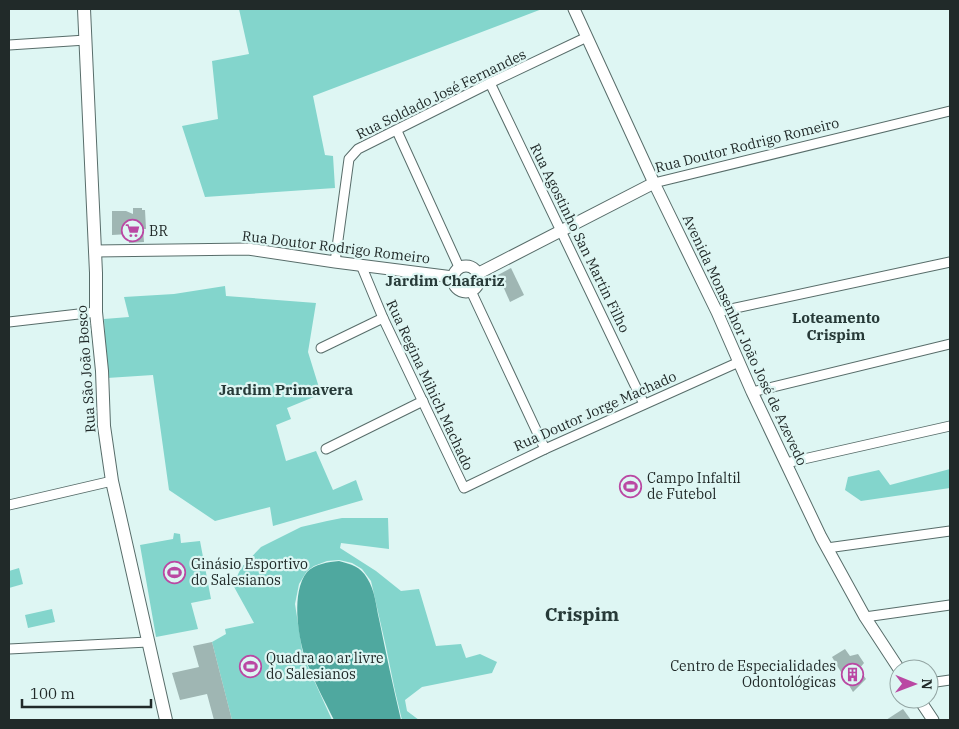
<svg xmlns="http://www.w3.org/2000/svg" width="959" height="729" font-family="'IBM Plex Serif',serif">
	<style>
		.green { fill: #83d5cc }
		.water { fill: #4fa89f }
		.building { fill: #9fb6b3 }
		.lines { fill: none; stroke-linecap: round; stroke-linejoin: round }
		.minor-casing { stroke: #586d6a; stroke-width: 11 }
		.tertiary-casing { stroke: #586d6a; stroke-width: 13 }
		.secondary-casing { stroke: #586d6a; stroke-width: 14 }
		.minor { stroke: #fff; stroke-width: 9 }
		.tertiary { stroke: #fff; stroke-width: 11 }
		.secondary { stroke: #fff; stroke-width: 12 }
		.labels { text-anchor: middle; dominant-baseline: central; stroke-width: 4.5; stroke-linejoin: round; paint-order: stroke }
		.street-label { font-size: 14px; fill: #212a29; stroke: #def6f3 }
		.poi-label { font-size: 14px; fill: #212a29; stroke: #def6f3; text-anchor: start }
		.neighbourhood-label { font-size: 15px; font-weight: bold; fill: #273a38; stroke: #def6f3 }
		.district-label { font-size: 19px; font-weight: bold; fill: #273a38; stroke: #def6f3 }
	</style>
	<rect width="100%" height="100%" fill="#def6f3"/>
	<g class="green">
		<polygon points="239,9 542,9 313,96 325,155 333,156 335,188 205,197 182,126 218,119 212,61 249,54"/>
		<polygon points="225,286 226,296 316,303 308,352 321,394 287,408 291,419 276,425 286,461 316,451 333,490 356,480 363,500 273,526 270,507 215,521 169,490 153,375 107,378 104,319 129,317 124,297 174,294"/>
		<polygon points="950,469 950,488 861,501 845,490 848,477 879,470 890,485"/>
		<polygon points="638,478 642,487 624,495 620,486"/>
		<polygon points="342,518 388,518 389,549 341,543 340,548 376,571 401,591 419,589 436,646 461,644 466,658 480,654 497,662 492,673 422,687 405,700 407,711 419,720 402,720 395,691 386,647 371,581 362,569 352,563 339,560 327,561 314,566 307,571 299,584 295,604 303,656 332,720 232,720 212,642 226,634 225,629 254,623 233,585 241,568 261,547 301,527 327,521"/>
		<polygon points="174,533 180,534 181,543 200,541 211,599 191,603 198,629 156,637 140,545 173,539"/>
		<polygon points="19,568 23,584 9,588 9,571"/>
		<polygon points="52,609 55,622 28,628 25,615"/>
	</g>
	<path class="water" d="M339,561C351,564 361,567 367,578C375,590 376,606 379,619C386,653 393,687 401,720H334C324,700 313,679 305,658C298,635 291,592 307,572C315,564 328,562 339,561Z"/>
	<g class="building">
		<polygon points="133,208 142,208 142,210 145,210 146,229 143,229 144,242 129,243 129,234 112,235 112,211 126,211 133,214"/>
		<polygon points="511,268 524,295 510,302 498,275"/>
		<polygon points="212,642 232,720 214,720 207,694 180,700 172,673 199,667 193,646"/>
		<polygon points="845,649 850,656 858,654 864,663 859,669 866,679 853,692 832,657"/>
		<polygon points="903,709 911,720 886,720"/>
	</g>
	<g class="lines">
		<defs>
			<g id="minor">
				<polyline points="9,45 86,40"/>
				<polyline points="490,83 644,404"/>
				<polyline points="397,131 459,267"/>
				<polyline points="654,183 950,111"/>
				<polyline points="335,262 349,159 358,149 490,83 587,37"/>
				<polyline points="361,265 383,318 464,488 545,449 739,362"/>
				<polyline points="471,291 545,449"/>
				<polyline points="717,312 950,262"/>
				<polyline points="9,322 96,312"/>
				<polyline points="321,348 383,318"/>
				<polyline points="752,392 950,344"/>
				<polyline points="326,449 423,401"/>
				<polyline points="786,463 950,426"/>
				<polyline points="9,505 112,481"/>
				<polyline points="827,548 950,531"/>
				<polyline points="865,617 950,605"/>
				<polyline points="9,649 148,642"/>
				<polyline points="929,683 950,680"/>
			</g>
			<g id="tertiary">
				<polyline points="574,9 654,183 717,312 752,392 821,537 865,617 899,669"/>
				<polyline points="95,251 248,249 335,262 453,277"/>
				<circle cx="466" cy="279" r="13"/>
				<polyline points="479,273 654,183"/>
				<polyline points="919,699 933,720"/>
			</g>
			<polyline id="secondary" points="84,9 96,273 96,312 102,371 104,426 112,481 166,720"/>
		</defs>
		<use href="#minor" class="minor-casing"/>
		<use href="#tertiary" class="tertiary-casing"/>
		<use href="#secondary" class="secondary-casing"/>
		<use href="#minor" class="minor"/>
		<use href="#tertiary" class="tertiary"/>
		<use href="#secondary" class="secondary"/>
	</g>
	<defs>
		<symbol id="supermarket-ring" viewBox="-11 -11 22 22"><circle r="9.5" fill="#def6f3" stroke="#ba48a3" stroke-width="1.5"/><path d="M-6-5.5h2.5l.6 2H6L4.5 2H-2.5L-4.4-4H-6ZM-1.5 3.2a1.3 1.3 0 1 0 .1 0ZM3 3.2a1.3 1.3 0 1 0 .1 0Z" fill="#ba48a3"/></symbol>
		<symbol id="stadium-ring" viewBox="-11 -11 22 22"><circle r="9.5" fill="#def6f3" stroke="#ba48a3" stroke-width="1.5"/><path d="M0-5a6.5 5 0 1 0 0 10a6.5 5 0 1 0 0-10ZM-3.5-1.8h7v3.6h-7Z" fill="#ba48a3"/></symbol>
		<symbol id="building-ring" viewBox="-11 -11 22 22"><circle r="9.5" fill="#def6f3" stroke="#ba48a3" stroke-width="1.5"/><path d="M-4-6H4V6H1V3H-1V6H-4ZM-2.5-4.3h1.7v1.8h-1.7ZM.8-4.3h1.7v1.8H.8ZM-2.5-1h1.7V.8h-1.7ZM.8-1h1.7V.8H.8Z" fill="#ba48a3"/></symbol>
	</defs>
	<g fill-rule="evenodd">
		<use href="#supermarket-ring" x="120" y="218" width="25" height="25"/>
		<use href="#stadium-ring" x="618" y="474" width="25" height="25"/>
		<use href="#stadium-ring" x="162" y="560" width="25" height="25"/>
		<use href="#stadium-ring" x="238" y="654" width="25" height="25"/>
		<use href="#building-ring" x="840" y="662" width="25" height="25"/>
	</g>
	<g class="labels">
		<g class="street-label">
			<text transform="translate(441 94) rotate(-26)">Rua Soldado José Fernandes</text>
			<text transform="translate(747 145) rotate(-14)">Rua Doutor Rodrigo Romeiro</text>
			<text transform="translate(580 238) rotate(64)">Rua Agostinho San Martin Filho</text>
			<text transform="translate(336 247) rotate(7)">Rua Doutor Rodrigo Romeiro</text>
			<text transform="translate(745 340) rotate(65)">Avenida Monsenhor João José de Azevedo</text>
			<text transform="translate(86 369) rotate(-94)">Rua São João Bosco</text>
			<text transform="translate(430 385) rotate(65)">Rua Regina Mihich Machado</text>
			<text transform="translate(595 411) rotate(-24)">Rua Doutor Jorge Machado</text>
		</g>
		<g class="poi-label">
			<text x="149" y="231">BR</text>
			<text x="647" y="478">Campo Infaltil<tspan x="647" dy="16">de Futebol</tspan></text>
			<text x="191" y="564">Ginásio Esportivo<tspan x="191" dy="16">do Salesianos</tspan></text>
			<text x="266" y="658">Quadra ao ar livre<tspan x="266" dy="16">do Salesianos</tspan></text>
			<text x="836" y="666" text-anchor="end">Centro de Especialidades<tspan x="836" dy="16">Odontológicas</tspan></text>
		</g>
		<g class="neighbourhood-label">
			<text x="445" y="280">Jardim Chafariz</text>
			<text x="836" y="317">Loteamento<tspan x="836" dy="17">Crispim</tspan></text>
			<text x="286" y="389">Jardim Primavera</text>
		</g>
		<g class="district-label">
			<text x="582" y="614">Crispim</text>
		</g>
	</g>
	<rect width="959" height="729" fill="none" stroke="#212a29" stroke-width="20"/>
	<g transform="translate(914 684) rotate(91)"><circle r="24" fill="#def6f3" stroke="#92a4a2"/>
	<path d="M0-4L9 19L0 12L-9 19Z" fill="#ba48a3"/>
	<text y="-8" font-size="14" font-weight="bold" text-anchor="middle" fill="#212a29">N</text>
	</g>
	<path d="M22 699v8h129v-8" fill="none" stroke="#212a29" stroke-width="2.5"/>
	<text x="30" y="699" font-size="15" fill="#212a29" stroke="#def6f3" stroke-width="4" paint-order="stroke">100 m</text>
</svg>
